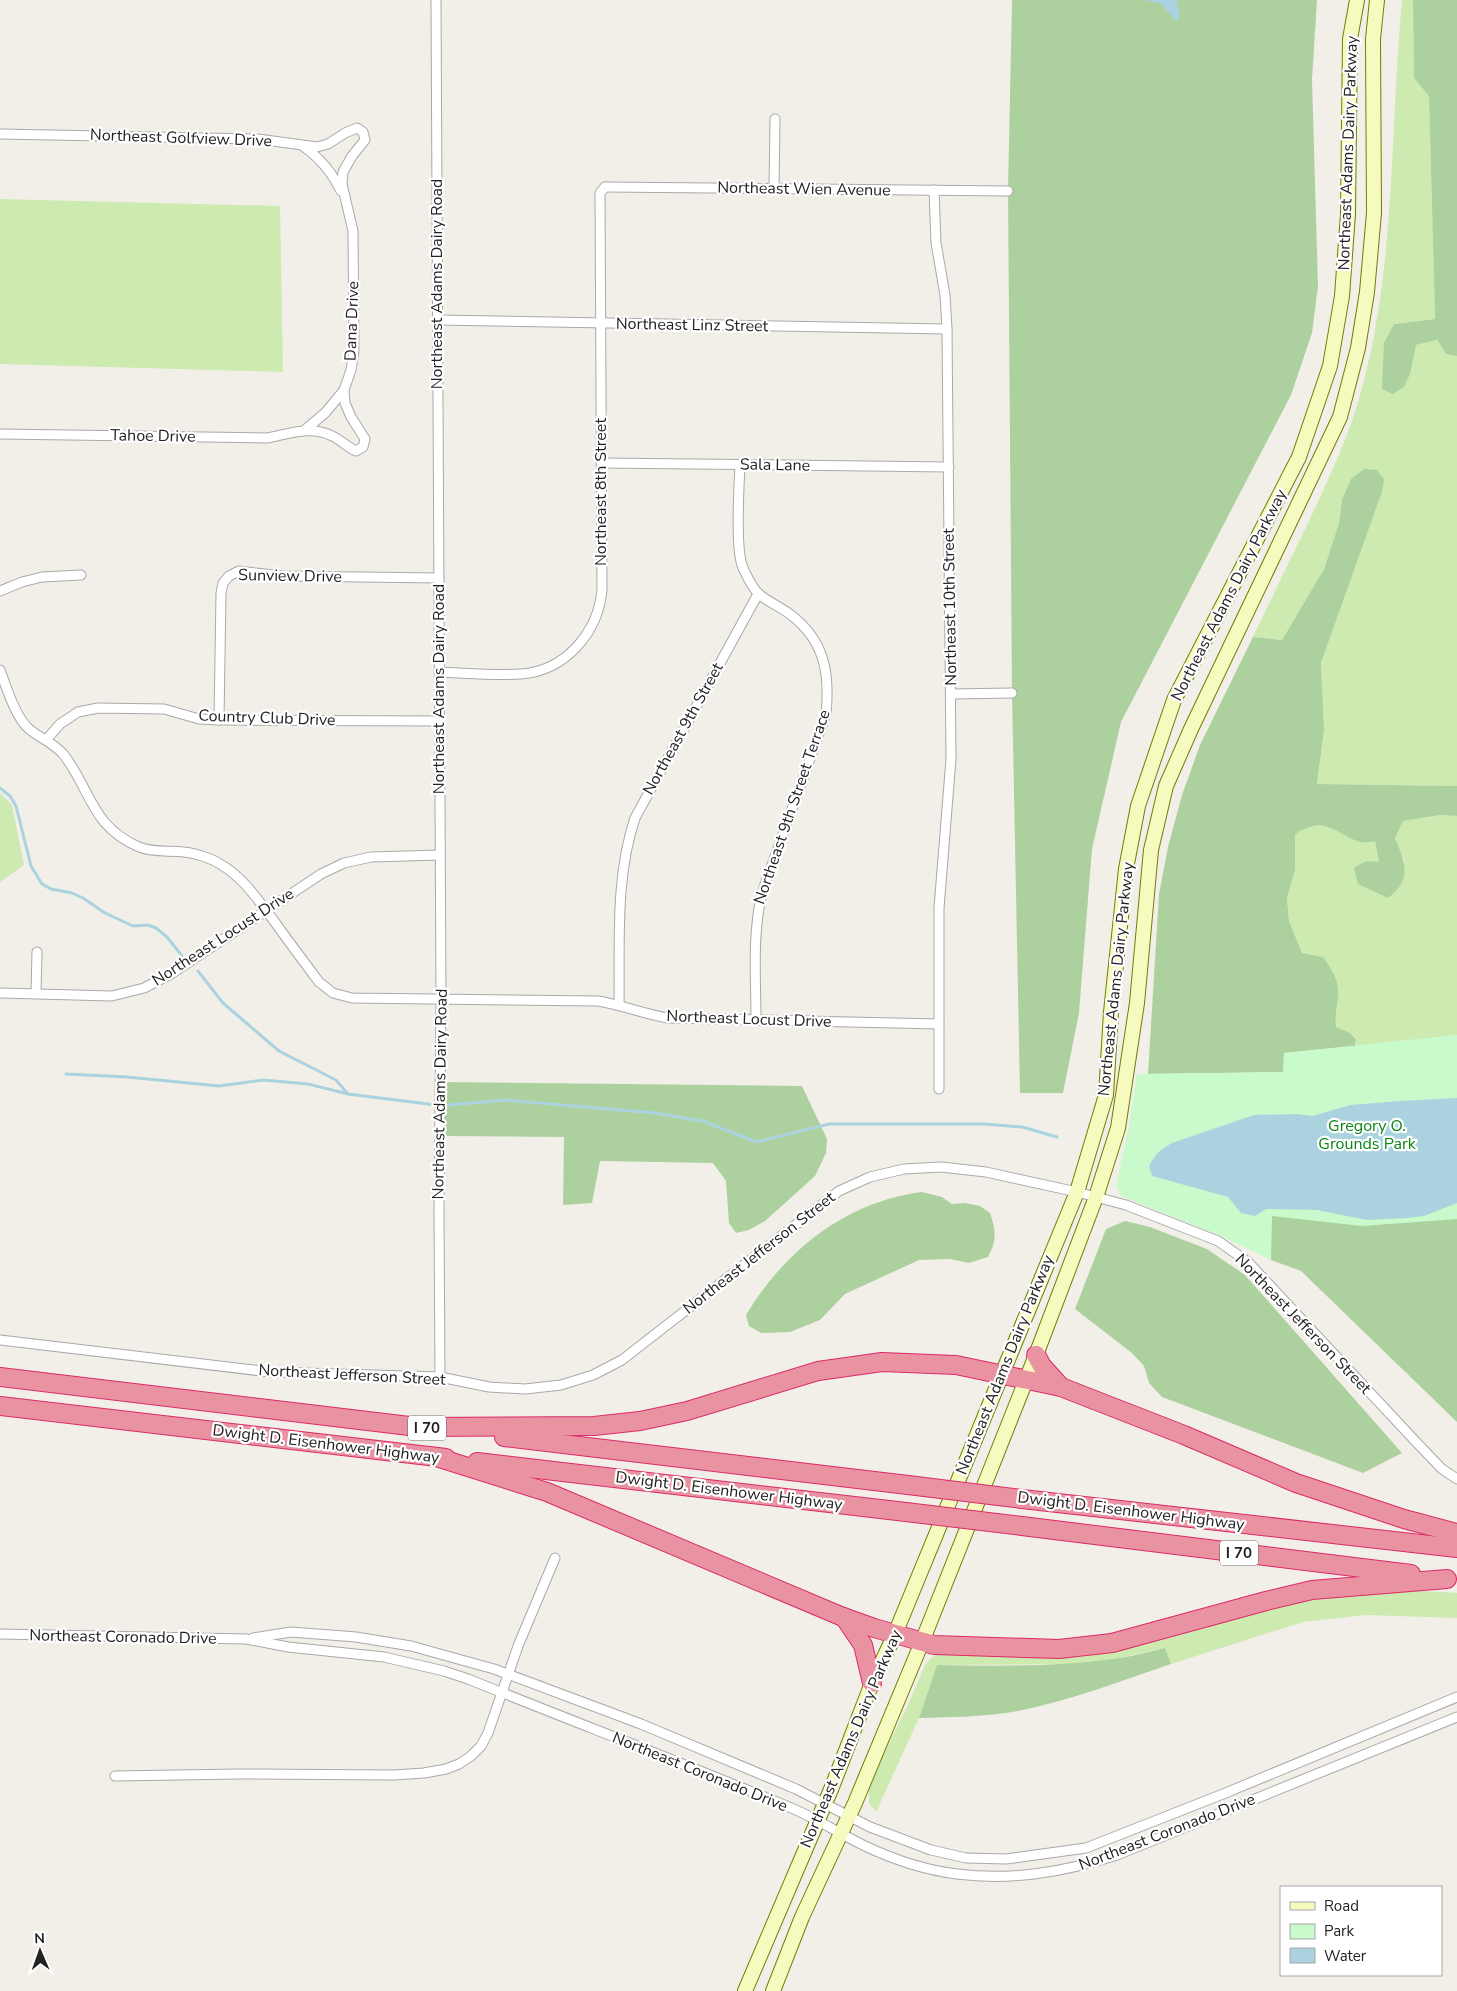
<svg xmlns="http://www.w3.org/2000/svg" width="1457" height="1991" font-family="'Nunito Sans',sans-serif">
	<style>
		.grass { fill: #cdebb0 }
		.forest { fill: #add19e }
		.park { fill: #c8facc }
		.water { fill: #aad3df }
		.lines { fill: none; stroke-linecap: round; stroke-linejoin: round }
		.stream { stroke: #aad3df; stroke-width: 3 }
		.minor-casing { stroke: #a9a9a9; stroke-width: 11 }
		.secondary-casing { stroke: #707d05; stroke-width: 16 }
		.motorway-casing { stroke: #dc2a67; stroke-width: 20 }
		.minor { stroke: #fff; stroke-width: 9 }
		.secondary { stroke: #f7fabf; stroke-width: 14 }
		.motorway { stroke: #e892a2; stroke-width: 18 }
		.motorway-bridge-casing { stroke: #dc2a67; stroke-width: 20; stroke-linecap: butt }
		.motorway-bridge { stroke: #e892a2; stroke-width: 18 }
		.labels { text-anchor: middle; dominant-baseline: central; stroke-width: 4.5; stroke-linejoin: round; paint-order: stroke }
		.shield { fill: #fff; stroke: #646464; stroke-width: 1 }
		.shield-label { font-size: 15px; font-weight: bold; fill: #222 }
		.street-label { font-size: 16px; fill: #222; stroke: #fff }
		.park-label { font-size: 16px; fill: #0c8416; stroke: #fff }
	</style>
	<rect width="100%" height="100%" fill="#f2efe9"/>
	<g class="grass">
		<path d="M1402,0H1413L1414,78L1429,96L1435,319L1394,324L1413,356L1416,345L1437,340L1446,354L1457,356V786L1317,784L1324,730L1321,663L1382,492L1342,500L1339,523L1324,569L1282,640L1253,637C1271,599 1290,560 1309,521C1329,478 1350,434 1362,388C1396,262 1390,129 1402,0Z"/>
		<polygon points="0,199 280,206 283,372 0,364"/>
		<polygon points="0,793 12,805 24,865 0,882"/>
		<polygon points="1440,815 1457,816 1457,1035 1355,1046 1356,1038 1350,1033 1336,1027 1334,1014 1338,990 1323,957 1302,953 1289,921 1287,898 1295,870 1294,834 1306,827 1325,825 1375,841 1379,862 1354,868 1405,862 1395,838 1403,821"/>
		<polygon points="1426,1591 1457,1593 1457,1618 1366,1615 1303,1622 1171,1664 1165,1648 1115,1659 1067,1664 937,1665 919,1718 876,1812 869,1803 869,1787 883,1755 907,1707 925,1665 931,1658 940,1653 1008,1656 1320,1596 1363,1592"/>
	</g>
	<g class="forest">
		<polygon points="1012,0 1317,0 1312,80 1318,286 1312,333 1291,395 1121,722 1092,849 1079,1013 1063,1093 1020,1093 1012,693 1008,191"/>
		<polygon points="1413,0 1457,0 1457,356 1446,354 1437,340 1416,345 1410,374 1404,387 1393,394 1382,389 1384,343 1394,324 1435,319 1429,96 1414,78"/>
		<path d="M1364,469L1377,470L1384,479L1382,492L1321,663L1324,730L1317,784L1457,786V816L1440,815L1403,821L1395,838C1405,862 1413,879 1388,898L1358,884L1354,868L1366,861L1379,862L1375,841C1370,842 1364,843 1360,842C1332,832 1326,815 1295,834V870L1287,898L1289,921L1302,953L1323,957C1330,967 1338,978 1338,990C1339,1003 1334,1012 1336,1027L1350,1033L1356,1039L1355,1046L1284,1053V1072L1148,1074L1159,894L1168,847L1182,795L1200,745L1253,637L1282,640L1324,569L1339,523L1342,500L1351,479Z"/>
		<polygon points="441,1082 802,1086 827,1139 826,1153 815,1176 765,1221 749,1230 736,1233 729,1223 726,1181 713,1163 600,1161 592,1203 563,1205 564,1137 440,1136"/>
		<path d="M922,1192L942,1197L952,1204L965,1203L980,1206L990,1213C996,1231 997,1240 988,1257L969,1263L950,1259L919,1260L845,1294L820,1320L790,1332L761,1333L749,1326L746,1315C784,1251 847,1201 922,1192Z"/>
		<polygon points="1457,1203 1457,1422 1301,1271 1271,1260 1253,1235 1255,1216"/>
		<polygon points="1125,1221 1150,1227 1207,1249 1245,1275 1402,1453 1363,1473 1162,1397 1149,1383 1144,1366 1132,1353 1075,1309 1106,1229"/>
		<path d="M1165,1648L1171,1664C1121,1681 1069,1701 1018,1711C985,1717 951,1717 919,1718L937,1665C996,1666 1055,1667 1113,1659C1130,1657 1148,1652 1165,1648Z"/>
	</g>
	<polygon class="park" points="1457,1035 1457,1219 1362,1226 1272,1216 1271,1260 1223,1237 1121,1196 1116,1186 1129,1126 1137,1074 1283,1072 1284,1053"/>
	<g class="water">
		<polygon points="1145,0 1177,0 1180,17 1177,22 1161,4"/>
		<path d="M1457,1098V1203L1424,1216L1408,1218L1367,1220L1317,1210L1266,1209L1255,1216L1241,1213L1228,1197L1152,1176L1149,1166C1155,1154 1161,1149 1172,1143L1254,1115L1297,1114L1313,1116L1350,1105L1400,1101Z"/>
	</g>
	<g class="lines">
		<g class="stream">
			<polyline points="0,788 10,796 16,806 31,866 42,884 51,889 72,893 83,898 105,913 133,926 148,925 156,928 167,937 182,956"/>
			<polyline points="198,971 223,1003 279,1051 336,1080 348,1094"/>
			<polyline points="66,1074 127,1077 219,1086 263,1080 308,1084 348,1094 436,1105"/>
			<polyline points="449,1105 505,1100 655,1113 702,1121 757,1142 829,1124 984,1124 1022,1127 1057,1137"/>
		</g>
		<defs>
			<g id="minor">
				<polyline points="436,0 441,999 439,1213 440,1377"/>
				<path d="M0,134L258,139L317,147L328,144L345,133L357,128L363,132L365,140L352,156L343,172L342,184L353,231L354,351L351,370L344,390L345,403L351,417L365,439L363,447L356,451C347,447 341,440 332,436C311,425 289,434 267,438L0,434"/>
				<path d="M303,146C320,158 332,172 341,191"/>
				<polyline points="605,187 1008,191"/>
				<polyline points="774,189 775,119"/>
				<polyline points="934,190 936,243 945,295 947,329 951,759 939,908 939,1089"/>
				<polyline points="438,320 947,329"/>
				<polyline points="305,430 326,412 344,390"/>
				<polyline points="601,463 949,467"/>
				<path d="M740,465C739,487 735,550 743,568C747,576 752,588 759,594C768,602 781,607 791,615C825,641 830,674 826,714L762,893C752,935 756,978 756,1020"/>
				<polyline points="0,591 22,582 42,577 81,575"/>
				<path d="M0,670C6,686 15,716 28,728C39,738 53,742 64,755C92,792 91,826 139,847C153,853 169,850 184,852C194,853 211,858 220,864C243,877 258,900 274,921C289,942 304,962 319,982L333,993L352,998L598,1001C622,1005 644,1014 668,1018L939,1024"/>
				<path d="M439,672C466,673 494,676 521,674C565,671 598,633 602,590L600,193L605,187"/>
				<polyline points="951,694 1012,693"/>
				<polyline points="219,720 221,593 223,583 229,576 239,571 283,576 439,578"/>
				<polyline points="47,739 60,724 78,712 98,708 164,709 199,719 219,720 439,721"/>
				<polyline points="0,993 112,996 144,988 171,974 321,874 344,863 371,857 440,855"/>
				<polyline points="36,993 37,952"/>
				<path d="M619,1004C620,941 615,878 635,818L758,594"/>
				<polyline points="0,1340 270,1372 440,1377 489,1387 525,1389 561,1385 593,1375 622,1360 839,1191 870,1177 904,1169 941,1167 986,1172 1077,1192 1126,1205 1218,1241 1248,1262 1418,1444 1442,1469 1457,1479"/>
				<path d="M0,1634L246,1639L288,1647L384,1657L444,1671L468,1679C575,1722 682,1763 789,1807C814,1817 838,1833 863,1845C892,1859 924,1870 957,1874C1012,1881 1064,1872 1117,1855L1457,1717"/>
				<polyline points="253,1638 291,1632 356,1637 411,1646 494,1669 641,1724 796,1789 870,1827 931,1850 966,1858 1006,1859 1086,1848 1223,1794 1457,1697"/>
				<polyline points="115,1776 237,1774 394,1775 424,1773 446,1769 459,1764 471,1756 481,1746 488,1733 518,1646 555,1558"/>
			</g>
			<g id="secondary">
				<polyline points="745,1991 832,1787 872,1683 895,1634 1077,1192 1106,1095 1111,1012 1126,869 1138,806 1174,700 1299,457 1330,366 1342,296 1348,214 1350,39 1357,0"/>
				<polyline points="773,1991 802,1917 855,1803 922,1642 1036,1355 1096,1197 1118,1128 1137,1003 1151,850 1166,786 1191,729 1340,417 1358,348 1367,292 1374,213 1373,39 1377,0"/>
			</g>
			<g id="motorway">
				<polyline points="1036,1355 1042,1366 1061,1387"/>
				<polyline points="0,1377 426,1428"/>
				<polyline points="0,1406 446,1458"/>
				<polyline points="415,1427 594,1426 640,1421 687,1411 818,1371 882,1362 956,1365 1061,1387 1184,1435 1296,1483 1404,1519 1457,1533"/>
				<polyline points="504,1437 908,1485"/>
				<polyline points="436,1457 547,1492 843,1617 874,1628 934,1645 1059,1649 1112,1643 1266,1601 1312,1590 1447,1579"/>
				<polyline points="477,1462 906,1512"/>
				<polyline points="1022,1499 1457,1548"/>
				<polyline points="1022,1526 1411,1574"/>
				<polyline points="844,1617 863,1645 872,1683"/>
			</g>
		</defs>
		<use href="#minor" class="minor-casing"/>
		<use href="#secondary" class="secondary-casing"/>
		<use href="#motorway" class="motorway-casing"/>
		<use href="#minor" class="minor"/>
		<use href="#secondary" class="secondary"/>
		<use href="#motorway" class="motorway"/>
		<defs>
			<g id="motorway-bridge">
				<polyline points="908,1485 1022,1499"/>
				<polyline points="906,1512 1022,1526"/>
			</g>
		</defs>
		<use href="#motorway-bridge" class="motorway-bridge-casing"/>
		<use href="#motorway-bridge" class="motorway-bridge"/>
	</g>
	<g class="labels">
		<g class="shield">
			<rect x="408" y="1415.5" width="38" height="25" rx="4"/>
			<rect x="1220" y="1540.5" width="38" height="25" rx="4"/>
		</g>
		<g class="shield-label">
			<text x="427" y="1428">I 70</text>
			<text x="1239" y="1553">I 70</text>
		</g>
		<g class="street-label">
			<text transform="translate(181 138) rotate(2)">Northeast Golfview Drive</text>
			<text transform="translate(1348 153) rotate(-88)">Northeast Adams Dairy Parkway</text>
			<text transform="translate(804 189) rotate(1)">Northeast Wien Avenue</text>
			<text transform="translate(437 284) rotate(-90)">Northeast Adams Dairy Road</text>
			<text transform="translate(352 321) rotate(-88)">Dana Drive</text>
			<text transform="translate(692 325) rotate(1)">Northeast Linz Street</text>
			<text transform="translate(153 436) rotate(1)">Tahoe Drive</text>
			<text transform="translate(775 465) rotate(1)">Sala Lane</text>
			<text transform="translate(601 492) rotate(-90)">Northeast 8th Street</text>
			<text transform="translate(290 576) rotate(1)">Sunview Drive</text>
			<text transform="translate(1229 595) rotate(-63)">Northeast Adams Dairy Parkway</text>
			<text transform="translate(950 607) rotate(-91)">Northeast 10th Street</text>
			<text transform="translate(439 689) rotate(-90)">Northeast Adams Dairy Road</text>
			<text transform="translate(267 718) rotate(2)">Country Club Drive</text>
			<text transform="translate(683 729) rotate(-61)">Northeast 9th Street</text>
			<text transform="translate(792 807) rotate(-71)">Northeast 9th Street Terrace</text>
			<text transform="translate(223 937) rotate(-33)">Northeast Locust Drive</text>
			<text transform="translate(1116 979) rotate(-84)">Northeast Adams Dairy Parkway</text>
			<text transform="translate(749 1019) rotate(2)">Northeast Locust Drive</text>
			<text transform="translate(440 1094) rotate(-89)">Northeast Adams Dairy Road</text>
			<text transform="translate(759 1253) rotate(-38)">Northeast Jefferson Street</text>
			<text transform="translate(1303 1324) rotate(46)">Northeast Jefferson Street</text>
			<text transform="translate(1005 1365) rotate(-68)">Northeast Adams Dairy Parkway</text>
			<text transform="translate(352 1375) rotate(3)">Northeast Jefferson Street</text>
			<text transform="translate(326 1444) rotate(7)">Dwight D. Eisenhower Highway</text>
			<text transform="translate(729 1491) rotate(7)">Dwight D. Eisenhower Highway</text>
			<text transform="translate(1131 1511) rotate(7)">Dwight D. Eisenhower Highway</text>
			<text transform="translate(123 1637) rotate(1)">Northeast Coronado Drive</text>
			<text transform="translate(851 1739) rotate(-67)">Northeast Adams Dairy Parkway</text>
			<text transform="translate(700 1772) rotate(22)">Northeast Coronado Drive</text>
			<text transform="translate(1167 1832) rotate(-21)">Northeast Coronado Drive</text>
		</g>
		<g class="park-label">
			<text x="1367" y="1126">Gregory O.<tspan x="1367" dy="18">Grounds Park</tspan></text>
		</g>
	</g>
	<rect x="1280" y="1886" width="162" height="90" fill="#ffffff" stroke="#a7a7a7"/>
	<rect x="1290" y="1902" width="25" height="8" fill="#f7fabf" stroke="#a7a7a7"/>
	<text x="1324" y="1911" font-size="15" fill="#222222">Road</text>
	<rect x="1290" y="1924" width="25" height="15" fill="#c8facc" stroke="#a7a7a7"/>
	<text x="1324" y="1936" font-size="15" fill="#222222">Park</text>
	<rect x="1290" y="1948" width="25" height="15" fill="#aad3df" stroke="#a7a7a7"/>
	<text x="1324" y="1961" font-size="15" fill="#222222">Water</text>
	<g transform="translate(40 1951) rotate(358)" stroke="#ffffff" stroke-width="4" paint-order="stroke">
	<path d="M0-4L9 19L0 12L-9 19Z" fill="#222222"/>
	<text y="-8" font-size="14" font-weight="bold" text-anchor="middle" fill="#222222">N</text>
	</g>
</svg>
